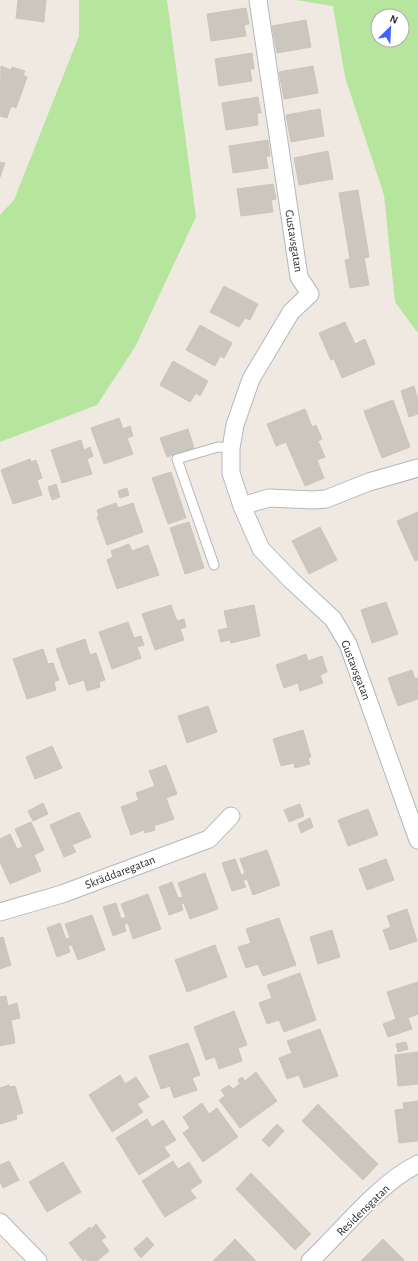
<svg xmlns="http://www.w3.org/2000/svg" width="418" height="1261" font-family="'Alegreya Sans',sans-serif">
	<style>
		.green { fill: #b6e59e; fill-rule: evenodd }
		.building { fill: #cbc7bf; stroke: #cbc5ba }
		.lines { fill: none; stroke-linecap: round; stroke-linejoin: round }
		.lane-casing { stroke: #b4b7c1; stroke-width: 11 }
		.street-casing { stroke: #b4b7c1; stroke-width: 19 }
		.lane { stroke: #fff; stroke-width: 9 }
		.street { stroke: #fff; stroke-width: 17 }
		.labels { text-anchor: middle; dominant-baseline: central; stroke-width: 3; stroke-linejoin: round; paint-order: stroke }
		.street-label { font-size: 12px; fill: #2e2e2e; stroke: #fff }
	</style>
	<rect width="100%" height="100%" fill="#efe9e1"/>
	<g class="green">
		<polygon points="79,0 167,0 196,217 135,347 97,405 0,442 0,215 14,200 79,36"/>
		<path d="M296,0H418V333L395,302L384,195L345,77L333,6ZM378,16H402V40H378Z"/>
	</g>
	<g class="building">
		<polygon points="18,0 46,0 44,22 16,18"/>
		<polygon points="246,8 249,24 244,25 246,36 211,41 207,14"/>
		<polygon points="306,20 311,47 277,53 272,26"/>
		<polygon points="252,53 254,69 250,69 252,81 219,86 215,59"/>
		<polygon points="1,66 11,70 12,67 25,71 23,75 27,77 16,108 11,106 7,118 0,116"/>
		<polygon points="313,66 318,93 284,99 279,72"/>
		<polygon points="258,97 261,113 257,113 258,125 226,130 222,103"/>
		<polygon points="320,109 324,136 291,142 286,115"/>
		<polygon points="268,140 270,156 266,156 268,168 233,173 229,146"/>
		<polygon points="328,151 333,179 299,185 294,158"/>
		<polygon points="0,162 5,163 0,177"/>
		<polygon points="273,184 276,199 271,200 273,212 241,216 237,189"/>
		<polygon points="358,190 369,257 364,258 369,285 350,288 345,260 350,259 339,193"/>
		<polygon points="224,286 258,304 250,320 245,318 239,327 210,312"/>
		<polygon points="345,322 355,344 365,339 375,364 342,378 334,359 331,360 319,333"/>
		<polygon points="200,325 232,343 224,358 220,356 215,366 186,350"/>
		<polygon points="173,361 208,381 200,396 196,393 190,402 160,385"/>
		<polygon points="414,386 418,400 418,414 409,417 401,391"/>
		<polygon points="393,400 410,447 382,458 364,411"/>
		<polygon points="305,409 312,427 316,425 322,439 318,441 325,457 317,460 324,478 305,486 286,442 276,446 267,424"/>
		<polygon points="119,418 123,429 130,426 133,436 127,438 133,454 104,464 91,428"/>
		<polygon points="188,429 194,448 167,457 160,438"/>
		<polygon points="81,440 84,450 90,447 93,456 87,459 92,474 62,483 51,450"/>
		<polygon points="30,459 31,462 36,460 42,478 37,480 42,495 13,504 1,470"/>
		<polygon points="171,472 186,518 168,524 152,478"/>
		<polygon points="56,484 60,497 52,500 48,487"/>
		<polygon points="127,488 129,495 120,498 118,491"/>
		<polygon points="116,503 118,508 133,503 143,532 107,545 97,517 99,516 97,510"/>
		<polygon points="418,512 418,560 415,561 397,521"/>
		<polygon points="189,522 204,568 185,574 170,528"/>
		<polygon points="320,527 337,560 309,574 292,541"/>
		<polygon points="129,544 132,551 148,545 159,575 117,589 107,560 113,557 111,551"/>
		<polygon points="386,602 398,634 372,643 361,610"/>
		<polygon points="171,605 177,621 184,619 186,627 180,629 184,640 155,650 142,614"/>
		<polygon points="254,605 260,636 231,643 230,640 221,642 218,630 228,628 224,611"/>
		<polygon points="128,622 134,638 141,636 144,645 137,647 141,658 112,669 99,632"/>
		<polygon points="85,639 90,655 96,653 105,680 99,682 100,687 87,691 84,680 69,685 56,649"/>
		<polygon points="43,649 48,664 53,663 59,680 54,682 56,690 27,699 13,659"/>
		<polygon points="306,654 308,661 322,656 327,672 320,675 323,683 300,691 298,683 284,688 276,665"/>
		<polygon points="412,670 415,679 418,678 418,685 417,685 418,699 398,706 388,678"/>
		<polygon points="208,706 217,732 187,743 178,716"/>
		<polygon points="303,730 311,757 308,758 310,764 295,768 294,763 281,766 273,739"/>
		<polygon points="52,746 62,768 35,779 26,757"/>
		<polygon points="166,765 177,794 166,798 174,819 154,826 155,830 145,833 144,830 131,835 121,807 139,800 136,793 155,786 149,771"/>
		<polygon points="43,803 48,814 33,821 28,811"/>
		<polygon points="300,804 304,816 289,822 284,810"/>
		<polygon points="368,809 378,835 348,846 338,820"/>
		<polygon points="79,812 91,837 72,845 76,852 64,857 50,825"/>
		<polygon points="310,818 313,827 301,833 298,824"/>
		<polygon points="31,822 44,850 34,855 41,871 10,884 0,862 0,839 10,834 17,849 23,847 15,829"/>
		<polygon points="267,850 280,885 253,895 247,879 243,881 246,887 232,891 222,863 235,859 241,875 245,873 240,859"/>
		<polygon points="386,859 394,880 367,890 359,869"/>
		<polygon points="205,873 218,909 190,919 184,903 181,904 183,910 169,915 159,887 172,882 178,898 183,897 178,883"/>
		<polygon points="148,894 161,929 133,939 128,923 124,925 126,931 113,936 103,907 116,903 121,919 126,917 121,904"/>
		<polygon points="407,909 417,941 390,950 383,930 391,927 387,916"/>
		<polygon points="92,915 105,950 78,960 72,945 68,946 70,952 57,957 47,928 60,923 66,939 70,938 65,924"/>
		<polygon points="279,918 296,965 263,976 258,964 246,968 238,947 251,943 246,929"/>
		<polygon points="332,930 340,957 318,964 310,937"/>
		<polygon points="3,937 11,965 0,969 0,938"/>
		<polygon points="215,945 227,977 187,992 175,960"/>
		<polygon points="300,973 316,1020 284,1032 279,1020 267,1024 259,1003 272,998 267,985"/>
		<polygon points="418,982 418,1014 408,1018 412,1029 388,1037 383,1024 396,1019 387,992"/>
		<polygon points="6,996 8,1006 17,1003 20,1018 11,1020 15,1043 0,1046 0,997"/>
		<polygon points="234,1011 247,1045 238,1048 242,1061 219,1069 215,1057 206,1060 194,1027"/>
		<polygon points="320,1029 338,1076 304,1088 299,1075 287,1079 279,1058 292,1053 287,1041"/>
		<polygon points="406,1042 408,1049 398,1052 396,1044"/>
		<polygon points="188,1043 200,1075 192,1078 197,1090 174,1098 170,1086 161,1089 149,1056"/>
		<polygon points="418,1052 418,1084 398,1086 395,1055"/>
		<polygon points="256,1072 277,1101 240,1128 219,1100 225,1096 221,1090 229,1085 233,1089 240,1084 238,1080 242,1077 245,1081"/>
		<polygon points="120,1075 125,1084 136,1077 149,1097 137,1104 143,1112 112,1132 89,1095"/>
		<polygon points="9,1085 9,1087 15,1086 23,1113 16,1115 17,1119 0,1124 0,1088"/>
		<polygon points="418,1101 418,1141 399,1143 395,1110 404,1109 403,1103"/>
		<polygon points="202,1103 209,1114 217,1108 238,1137 203,1162 183,1133 190,1128 183,1117"/>
		<polygon points="318,1104 378,1164 363,1180 302,1121"/>
		<polygon points="147,1119 152,1127 163,1120 176,1140 164,1147 170,1156 139,1175 116,1138"/>
		<polygon points="277,1124 284,1131 269,1147 262,1140"/>
		<polygon points="9,1161 19,1180 3,1188 0,1182 0,1165"/>
		<polygon points="173,1161 178,1169 189,1162 202,1182 190,1190 196,1198 165,1217 142,1181"/>
		<polygon points="63,1162 81,1192 47,1212 29,1182"/>
		<polygon points="251,1173 311,1234 295,1250 236,1189"/>
		<polygon points="96,1224 106,1237 101,1240 109,1251 97,1261 87,1261 85,1259 83,1261 69,1243 90,1227 91,1229"/>
		<polygon points="147,1237 154,1245 141,1258 134,1249"/>
		<polygon points="235,1239 256,1261 213,1261"/>
		<polygon points="383,1239 404,1260 403,1261 361,1261"/>
	</g>
	<g class="lines">
		<defs>
			<polyline id="lane" points="214,565 177,459 218,447 231,448"/>
			<g id="street">
				<polyline points="258,0 299,277 310,294 291,312 251,379 235,425 231,448 231,473 242,506 261,549 291,580 333,619 348,644 418,840"/>
				<polyline points="242,506 269,498 313,500 326,499 369,482 418,468"/>
				<polyline points="0,912 62,894 209,839 231,816"/>
				<polyline points="0,1222 38,1261"/>
				<path d="M310,1261C343,1230 379,1183 418,1164"/>
			</g>
		</defs>
		<use href="#lane" class="lane-casing"/>
		<use href="#street" class="street-casing"/>
		<use href="#lane" class="lane"/>
		<use href="#street" class="street"/>
	</g>
	<g class="labels">
		<g class="street-label">
			<text transform="translate(294 241) rotate(81)">Gustavsgatan</text>
			<text transform="translate(356 670) rotate(69)">Gustavsgatan</text>
			<text transform="translate(120 872) rotate(-21)">Skräddaregatan</text>
			<text transform="translate(363 1210) rotate(-44)">Residensgatan</text>
		</g>
	</g>
	<g transform="translate(390 28) rotate(24)"><circle r="19" fill="#ffffff" stroke="#ababab"/>
	<path d="M0-3L7 15L0 10L-7 15Z" fill="#4264fb"/>
	<text y="-6" font-size="11" font-weight="bold" text-anchor="middle" fill="#2e2e2e">N</text>
	</g>
</svg>
